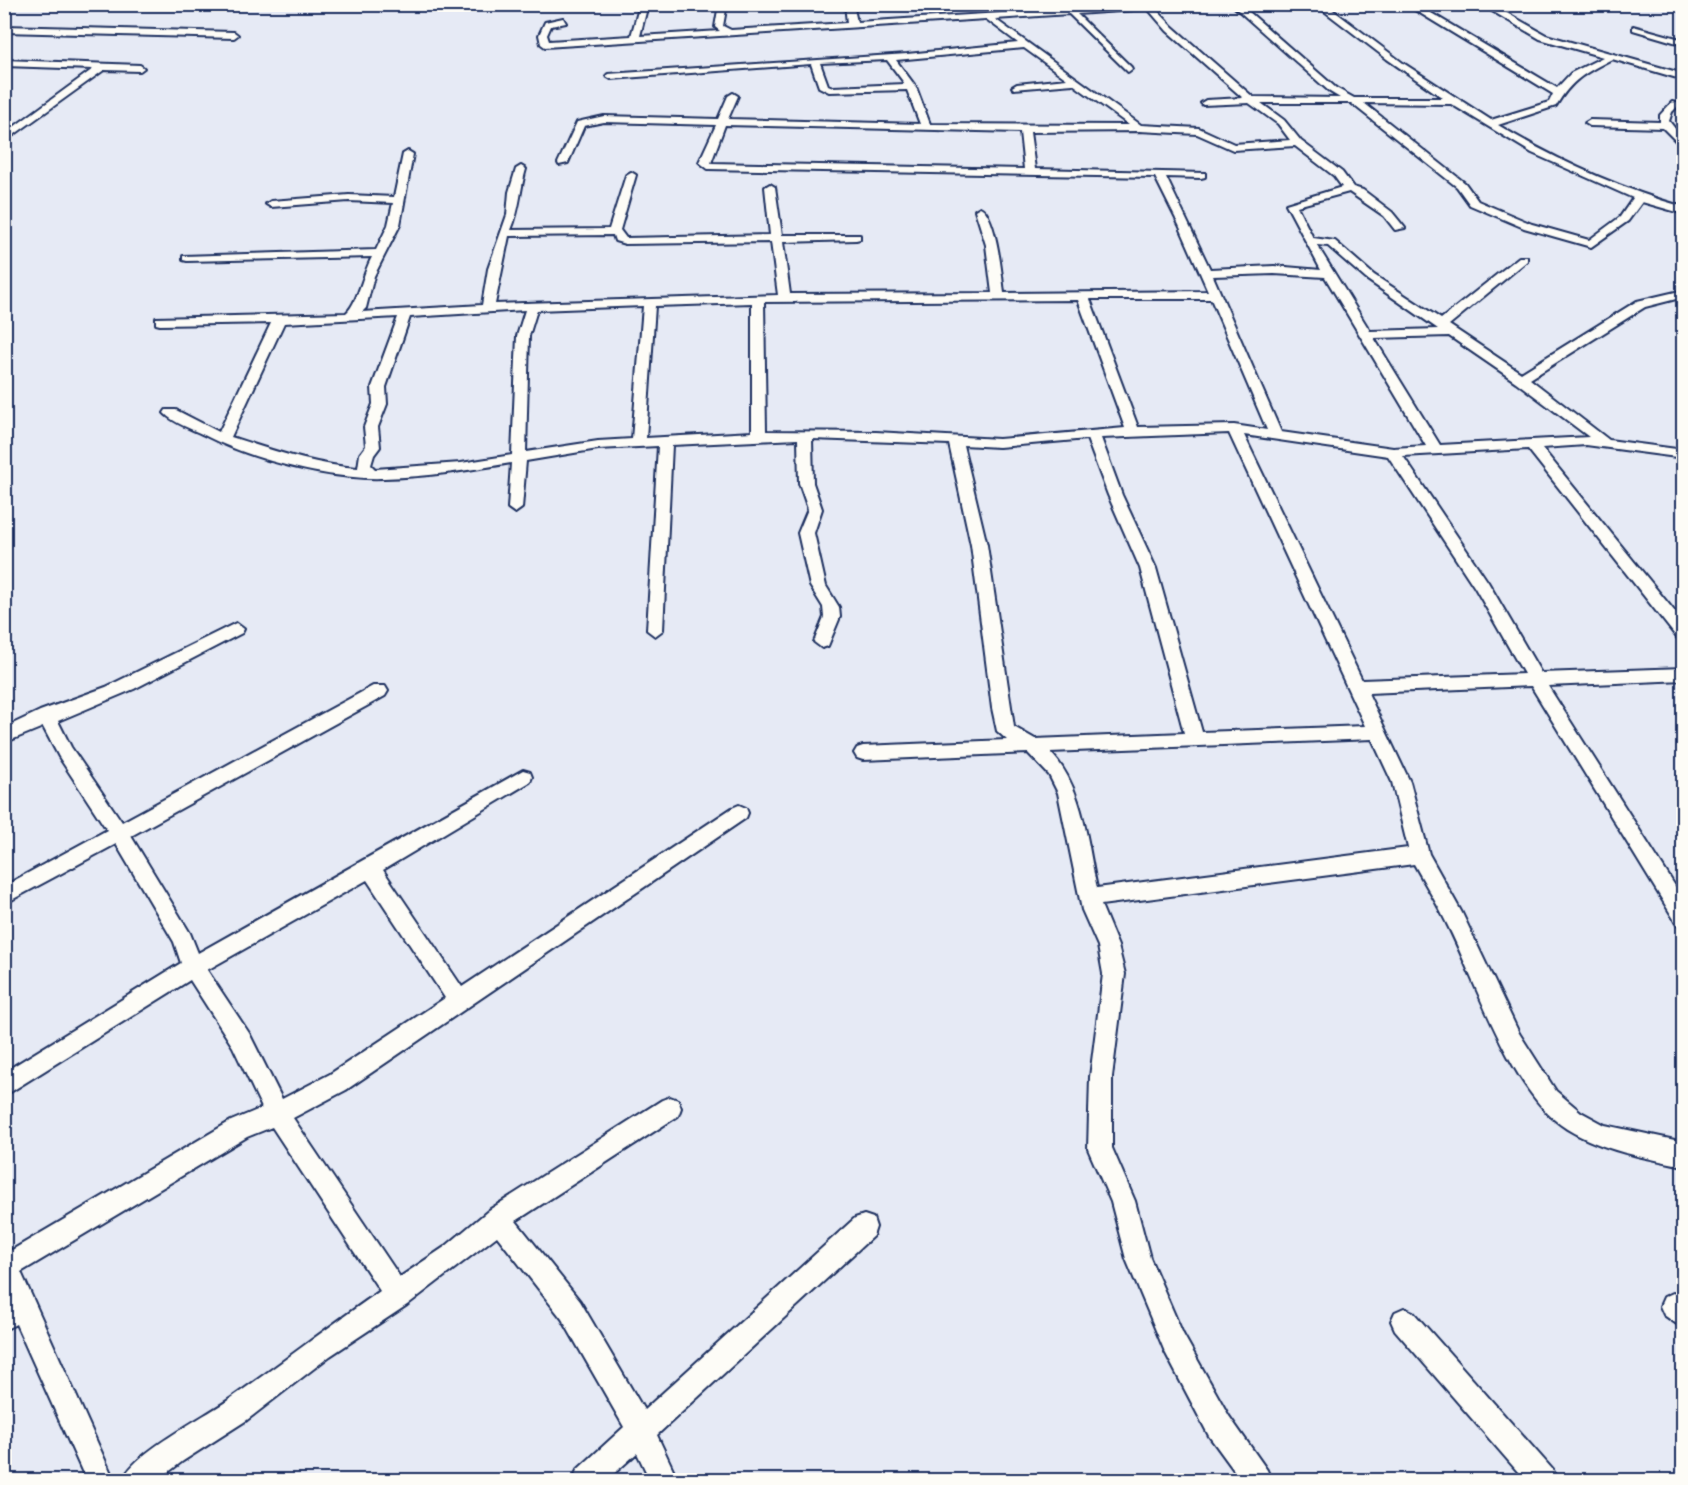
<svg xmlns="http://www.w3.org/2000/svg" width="1688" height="1485" font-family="'Playpen Sans',sans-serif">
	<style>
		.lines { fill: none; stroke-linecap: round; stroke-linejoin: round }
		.minor-casing { stroke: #1b2f5e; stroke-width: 4 }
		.minor { fill: #fdfcf7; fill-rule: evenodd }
	</style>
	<rect width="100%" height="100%" fill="#e6eaf5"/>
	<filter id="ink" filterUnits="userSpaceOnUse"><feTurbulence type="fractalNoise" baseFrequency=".0167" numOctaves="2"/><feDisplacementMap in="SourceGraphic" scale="12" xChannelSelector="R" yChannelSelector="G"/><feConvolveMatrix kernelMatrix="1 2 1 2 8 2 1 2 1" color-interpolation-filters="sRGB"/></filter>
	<g filter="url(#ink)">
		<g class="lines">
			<defs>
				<g id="minor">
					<path d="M640,4H648L640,36L720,31L715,27L719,4H727L723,26L731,30L847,23L845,4H853L857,22L1148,4H1200L1156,9L1173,27L1253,97L1340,98L1330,92L1231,4H1240L1336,88L1354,98H1443L1387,59L1315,4H1325L1403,63L1491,120L1549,102L1553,94L1405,4H1416L1557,88L1571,73L1603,57L1540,39L1480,4H1491L1546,35L1684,74V80L1612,59C1585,73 1572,79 1556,106L1498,125C1556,160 1618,188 1684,207V214L1642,202L1628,221L1591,247L1524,228L1470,205L1457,187L1351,103H1261L1284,120L1301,141L1342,172L1353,187L1363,190L1392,212L1405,228L1395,230L1384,216L1349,192L1297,206L1313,238L1335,241L1374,275L1441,319L1519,257H1527V261L1449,325L1521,373L1637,301L1684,290V297L1645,307L1530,379L1609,440L1684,450V458L1586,445L1542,448L1684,623V641L1678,639L1528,449L1403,456L1488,582L1541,673L1684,668V680L1548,686L1684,900V927L1677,924L1531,686L1368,693L1410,782L1429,854L1462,913L1519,1033L1556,1091L1581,1112L1605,1125L1684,1142V1166C1643,1157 1603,1151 1567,1129C1512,1095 1476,981 1447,924C1437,903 1425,884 1414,864L1101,905L1118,946L1125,974L1112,1077V1148L1135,1201L1150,1258L1183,1334L1229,1416L1267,1470L1271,1480H1241L1209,1436L1165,1352L1126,1259L1111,1202L1088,1149L1090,1077L1103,974L1098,946L1082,910L1058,793L1049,775L1028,753L863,760L857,758L854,753L857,748L863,746L1007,740L997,731L992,708L971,545L949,444L812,439L813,483L822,509L814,533L826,586L839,607L840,617L828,646L822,648L814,642L824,617L823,607L810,586L798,533L808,509L799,483L798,439L672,445L663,630L655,636L647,630L658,446L598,449L526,461L522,508L515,513L508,508L511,463C470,470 427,477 384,478C329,480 253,460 204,435C192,429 173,423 164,413L166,410H176L219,432L271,323L160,325L156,324V318L346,313C358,303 363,273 372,257L187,261L183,260V256L376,250L388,225L393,203L349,201L271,207L266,204L271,201L349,195L394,197L403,154L408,151L413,154L400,225L374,276L366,308L362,312L482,305L488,269L507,215L509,192L516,169L521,166L526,169C520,189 520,210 511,230L609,229L626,175L631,172L636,175L620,230L626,238L770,235L765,187L770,184L775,187L782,235H860V239L856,240L783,242L790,294L992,293L986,245L975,210L980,207C996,213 1002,276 1004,293L1208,291L1179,225L1155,177L708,169L699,162L716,125L604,122L584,126L568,163L559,165L558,163L577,122L604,116L718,119L728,96L733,93L738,96L728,119L920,124L907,90L829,92L819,87L811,64L611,79L606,76L608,74L907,54L1018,43L986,19L545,47L541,44L539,35L545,22L563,18L566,23L551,26L547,35L549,41L631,36ZM1148,9L1167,31L1243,98L1206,100L1201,103L1203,105L1249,103L1278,124L1290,140L1234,144L1199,128L1141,125L995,19L1069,14L1128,72L1132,69L1131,67L1077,14ZM1024,48L1067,79L1017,84L1012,87L1014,89L1073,84L1129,125L930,124L916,87L896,60ZM887,60L905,84L833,87L828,85L820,63ZM1364,103L1451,104L1532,153L1633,198L1620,217L1589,240L1532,224L1478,201L1465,183ZM725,125L1020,132L1024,169L711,163ZM1139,131L1197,134L1233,150L1295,146L1334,176L1342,187L1286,204L1321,270L1274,266L1210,269L1166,177L1201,178L1205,177V173L1035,169L1030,132ZM613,235L615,241L625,244L771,242L778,295L495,304L509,236ZM1317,245L1328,246L1366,279L1438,329L1370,331ZM1274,274L1325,277L1426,446L1393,448L1281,432L1213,276ZM1090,299H1211L1267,430L1234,425L1138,427ZM1078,300L1125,428L999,439L876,432L766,431L764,302ZM752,303V432L646,438L655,306ZM643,306L632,439L598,441L526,452L529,336L537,310ZM525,310L517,336L512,455L461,463L375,469L371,465L374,455L380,447L378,427L387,404L386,387L410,317ZM398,317L372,387L373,404L364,427L366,446L360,454L358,468C314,465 272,450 231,437L284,323ZM1449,336L1516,382L1589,437L1440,445L1374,338ZM1229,433L1365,726L1202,732L1156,568L1122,495L1101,438ZM1244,435L1388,456L1475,588L1524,674L1362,680ZM1087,439L1108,495L1140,568L1184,733L1035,739L1014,727L987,545L963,445L999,447ZM1372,739L1392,782L1408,848L1097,888C1087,843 1084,787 1050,752Z"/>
					<polygon points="4,26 234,32 238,35 234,38 4,32"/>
					<polygon points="1633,26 1684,40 1684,45 1633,30"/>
					<polygon points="4,60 140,65 144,68 140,71 104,70 4,142 4,134 93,69 4,66"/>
					<polygon points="1672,102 1680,104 1672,112 1669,121 1684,140 1684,149 1663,128 1590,126 1585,123 1590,120 1660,122 1660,115"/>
					<path d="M236,623L244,629L242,633L134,689L58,721L71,747L122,822L373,686H385L388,691L385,696L131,836L190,933L198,953L523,770L530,772L532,777L530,782L383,870L462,987L732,808L739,805L746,808L748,813L746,818L346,1090L293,1118L400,1277L446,1246L489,1210L662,1100L670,1097L678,1100L681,1108L678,1116L516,1221L580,1301L644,1410L855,1218L864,1215L873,1218L876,1227L873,1236L657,1435L678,1480H650L637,1453L607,1480H573L577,1470L624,1427L562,1319L497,1236L407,1305L330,1356L247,1420L183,1461L158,1480H123C132,1454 202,1418 227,1401C279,1365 328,1327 380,1291L272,1127L247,1137L21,1272L114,1480H86L16,1324L4,1330V1247L12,1250L231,1121L262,1108L233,1047L190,980L4,1096V1072L181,963L174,942L116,844L4,904V886L107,830L59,757L43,727L4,743V728L40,711L106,687ZM367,880L445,998L330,1074L282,1099L249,1033L207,970Z"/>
					<polygon points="1673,1293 1684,1298 1684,1329 1664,1315 1660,1306 1664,1297"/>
					<polygon points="1404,1308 1413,1312 1553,1470 1557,1480 1525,1480 1395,1330 1391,1321 1395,1312"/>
				</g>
			</defs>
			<use href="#minor" class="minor-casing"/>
			<use href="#minor" class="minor"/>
		</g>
	</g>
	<rect width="1688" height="1485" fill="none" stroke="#fdfcf7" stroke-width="24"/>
	<rect x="12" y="12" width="1664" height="1461" fill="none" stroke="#1b2f5e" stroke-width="2" filter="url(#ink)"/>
</svg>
